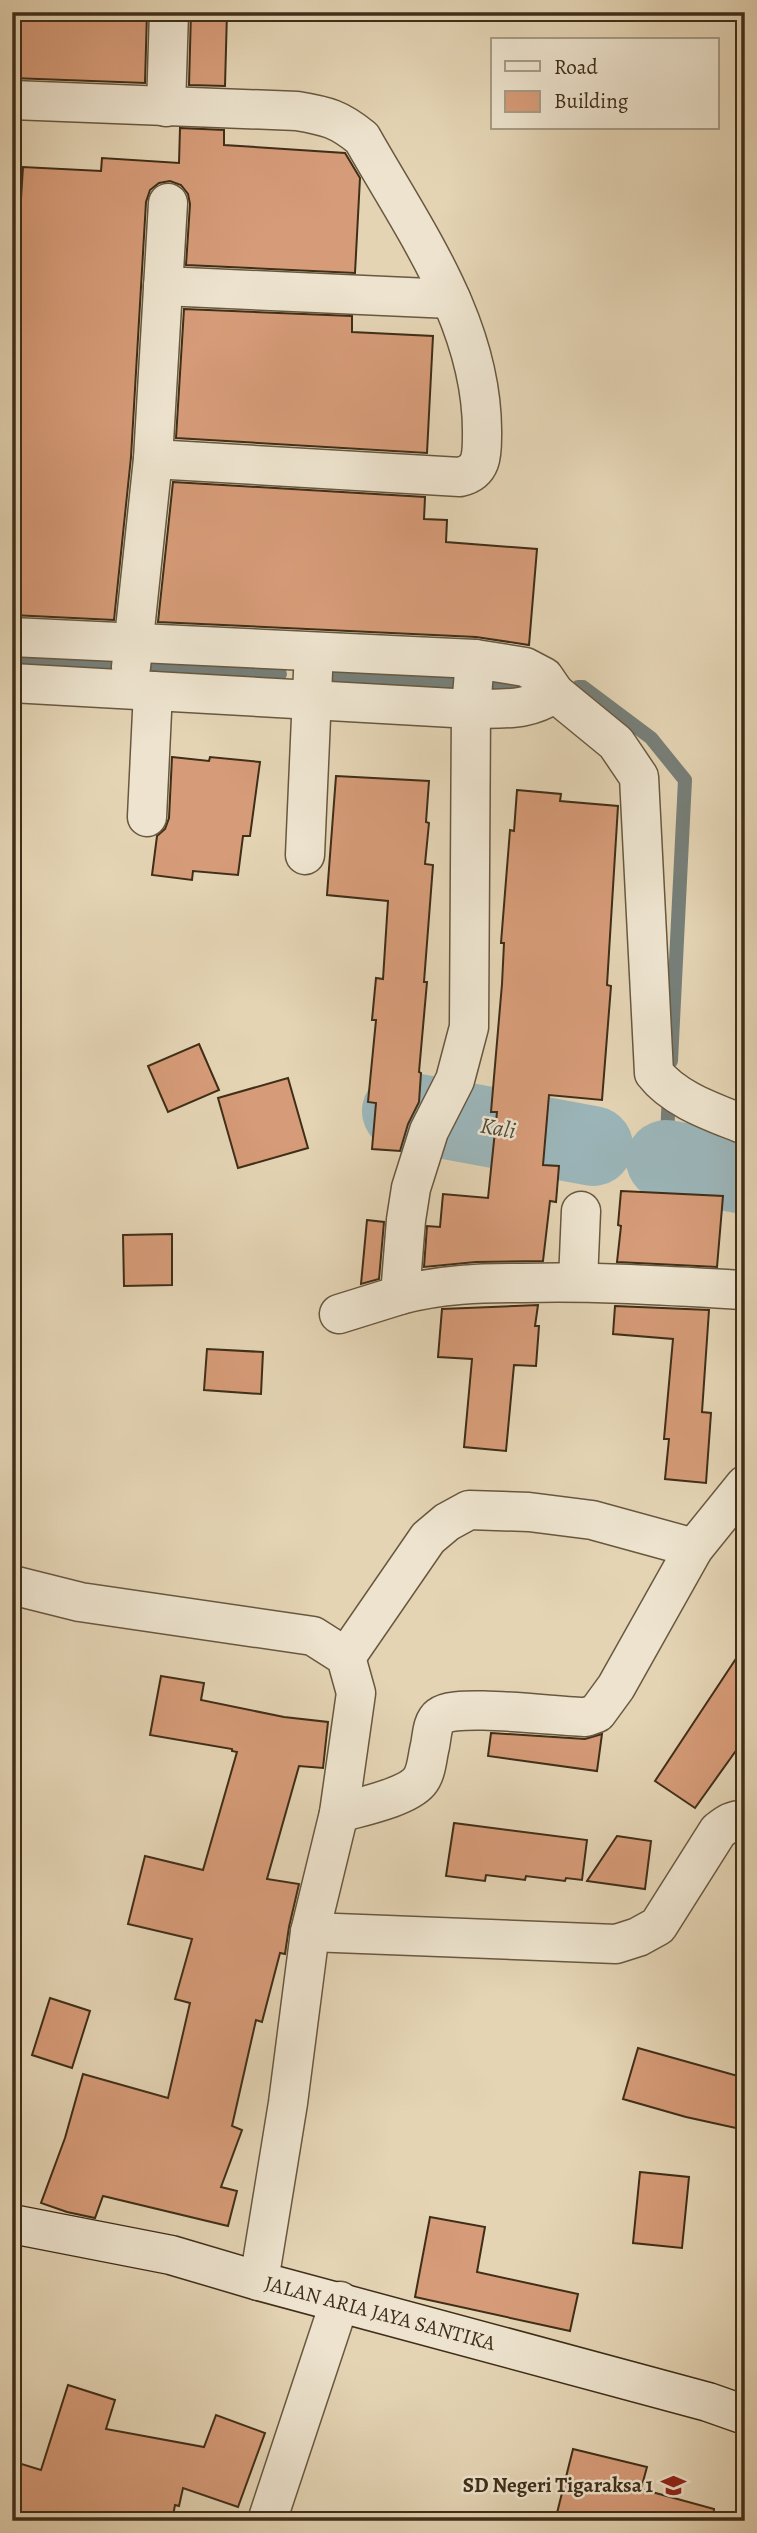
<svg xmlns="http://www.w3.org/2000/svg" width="757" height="2533" font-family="Alegreya,serif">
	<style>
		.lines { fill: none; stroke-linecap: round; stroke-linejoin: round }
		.stream { stroke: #767f79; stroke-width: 14 }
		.river { stroke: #9bb5b9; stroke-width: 80 }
		.building { fill: #d69b78; stroke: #3f2e18; stroke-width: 2 }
		.street-casing { stroke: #68583f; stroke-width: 41 }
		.secondary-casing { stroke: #3f2e18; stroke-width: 41 }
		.street { stroke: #ede3ce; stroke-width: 38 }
		.secondary { stroke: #ede3ce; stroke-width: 38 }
		.labels { text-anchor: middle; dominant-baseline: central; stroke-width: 5; stroke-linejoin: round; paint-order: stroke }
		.street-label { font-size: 21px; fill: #3f2e18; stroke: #ede3ce }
		.poi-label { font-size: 21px; font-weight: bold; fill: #3f2e18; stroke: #ede3ce; text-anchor: end }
		.water-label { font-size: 23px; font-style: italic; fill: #514938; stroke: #ede3ce }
	</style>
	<rect width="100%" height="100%" fill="#e4d4b4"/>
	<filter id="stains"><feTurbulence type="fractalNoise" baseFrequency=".00286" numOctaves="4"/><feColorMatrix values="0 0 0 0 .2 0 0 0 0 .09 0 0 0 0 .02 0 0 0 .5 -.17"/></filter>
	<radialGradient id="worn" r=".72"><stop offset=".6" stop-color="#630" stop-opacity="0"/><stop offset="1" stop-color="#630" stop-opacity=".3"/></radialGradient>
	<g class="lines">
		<g class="stream">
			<polyline points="12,660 115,666"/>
			<polyline points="148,668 280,674"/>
			<polyline points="330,675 451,683"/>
			<polyline points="498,685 525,686"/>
			<polyline points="578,687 583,687 651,738 685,780 671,1061"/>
			<polyline points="666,1160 669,1092"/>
		</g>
		<g class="river">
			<polyline points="402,1111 593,1146"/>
			<polyline points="666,1160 745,1174"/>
		</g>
	</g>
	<g class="building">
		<polygon points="12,12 147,12 145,83 12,78"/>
		<polygon points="191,12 227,12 225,86 189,85"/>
		<polygon points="180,128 224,130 224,145 345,153 360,178 355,273 186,265 190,204 188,194 181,185 170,181 159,183 150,190 146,202 131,457 114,620 12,615 12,269 16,214 20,214 23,167 101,171 102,158 179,163"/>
		<polygon points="184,309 352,316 352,332 433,336 427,453 176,438"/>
		<polygon points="173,482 425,497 424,519 447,520 446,542 537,549 529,645 476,637 158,622"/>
		<polygon points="172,757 209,761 210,757 260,762 250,836 243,836 238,875 193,871 192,880 152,875 157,836 165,829 169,818"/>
		<polygon points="336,776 429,781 426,822 429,823 425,864 433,865 424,982 427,982 419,1072 421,1073 419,1102 408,1124 400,1151 372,1149 376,1103 368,1102 376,1020 372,1020 376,978 383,979 388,901 327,895"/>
		<polygon points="517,790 561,794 560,801 618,806 607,985 611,986 602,1100 549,1095 543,1165 559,1166 556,1202 550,1201 543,1261 476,1262 424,1267 427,1226 440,1227 443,1194 488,1198 497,1112 491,1112 502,984 504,943 501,943 510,830 514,831"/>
		<polygon points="199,1044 219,1090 168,1112 148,1066"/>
		<polygon points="288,1078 308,1148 238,1168 218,1098"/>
		<polygon points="621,1191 723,1196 717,1267 617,1262 621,1226 618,1225"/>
		<polygon points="367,1220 384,1222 379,1279 361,1284"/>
		<polygon points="172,1234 172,1285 124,1286 123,1235"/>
		<polygon points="538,1305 535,1326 539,1326 536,1366 514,1365 506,1451 464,1447 472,1359 438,1357 442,1309"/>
		<polygon points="615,1306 709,1310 702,1412 711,1413 706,1483 665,1479 669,1439 664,1439 673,1339 613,1334"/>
		<polygon points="207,1349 263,1352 261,1394 204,1390"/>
		<polygon points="745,1645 745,1738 695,1808 655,1781"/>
		<polygon points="161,1676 204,1683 201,1700 284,1717 328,1722 323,1768 299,1766 267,1879 299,1884 289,1927 285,1954 280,1953 262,2022 256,2020 232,2126 242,2130 221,2187 237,2191 228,2226 103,2196 95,2218 67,2212 41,2203 65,2138 83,2074 168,2098 190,2003 175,1999 192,1939 128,1924 145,1856 203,1870 237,1752 232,1751 232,1749 150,1735"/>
		<polygon points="491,1733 585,1739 602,1734 597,1771 488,1756"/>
		<polygon points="454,1823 587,1840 582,1880 566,1878 565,1881 526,1876 525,1880 486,1875 485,1881 446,1876"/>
		<polygon points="617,1836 651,1841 645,1889 587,1881"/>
		<polygon points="50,1998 90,2011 72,2068 32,2055"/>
		<polygon points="638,2048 745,2078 745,2130 686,2117 623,2099"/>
		<polygon points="640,2172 689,2177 682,2248 633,2243"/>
		<polygon points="430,2217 485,2227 477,2272 578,2294 570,2331 415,2297"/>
		<polygon points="68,2385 115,2400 106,2429 204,2447 216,2415 265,2433 238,2507 183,2488 179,2506 175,2505 172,2521 12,2521 12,2461 41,2470"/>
		<polygon points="573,2449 647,2467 641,2489 714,2509 713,2521 555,2521"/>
	</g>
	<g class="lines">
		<defs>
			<g id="street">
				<path d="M12,100L297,111C327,116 339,119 362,138C414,230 484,325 482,436C482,455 482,472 460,477L153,459"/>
				<polyline points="166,107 169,12"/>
				<polyline points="163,286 451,299"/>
				<path d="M12,637L475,659L525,667L544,677L555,693L616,743L639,777L654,1073C675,1100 713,1112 745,1125"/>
				<polyline points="131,667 153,459 168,203"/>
				<path d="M12,683L471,709C503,708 527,712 555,693"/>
				<polyline points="147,817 153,691"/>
				<polyline points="305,855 313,672"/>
				<polyline points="578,1281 581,1211"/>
				<path d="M400,1295C441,1284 481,1283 523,1283C597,1281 671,1286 745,1290"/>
				<polyline points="339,1314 400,1295 406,1220 411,1188 429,1131 455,1080 469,1027 471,709 475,659"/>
				<polyline points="12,1585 80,1602 313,1636 346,1657 356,1693 339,1813 310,1932 288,2103 259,2281"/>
				<polyline points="346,1657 428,1538 447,1522 469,1510 529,1512 592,1520 694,1548"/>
				<path d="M339,1813C359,1807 405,1798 419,1782C427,1773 427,1757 430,1746C432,1736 432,1722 440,1716C455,1703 560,1717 586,1717L597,1713L616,1687L694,1548L745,1485"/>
				<path d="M310,1932L616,1944L638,1937L658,1926L718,1831C727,1824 733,1819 745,1820"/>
				<polyline points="267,2521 340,2301"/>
			</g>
			<polyline id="secondary" points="12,2224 171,2255 259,2281 708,2402 745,2415"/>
		</defs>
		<use href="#street" class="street-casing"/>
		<use href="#secondary" class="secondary-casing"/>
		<use href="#street" class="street"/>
		<use href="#secondary" class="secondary"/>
	</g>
	<defs>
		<symbol id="school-bare" viewBox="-9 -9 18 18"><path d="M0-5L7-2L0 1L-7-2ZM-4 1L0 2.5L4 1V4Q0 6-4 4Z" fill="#8f2418" stroke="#ede3ce" stroke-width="2.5" paint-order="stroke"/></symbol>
	</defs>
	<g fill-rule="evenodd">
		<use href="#school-bare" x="656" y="2468" width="35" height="35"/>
	</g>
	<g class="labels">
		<g class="street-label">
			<text transform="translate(380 2313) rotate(15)">JALAN ARIA JAYA SANTIKA</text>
		</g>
		<g class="poi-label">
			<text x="653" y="2485">SD Negeri Tigaraksa 1</text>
		</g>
		<g class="water-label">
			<text transform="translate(498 1128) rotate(10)">Kali</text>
		</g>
	</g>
	<rect width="757" height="2533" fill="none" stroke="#e4d4b4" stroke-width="42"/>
	<rect x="14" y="14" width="729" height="2505" fill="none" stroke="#3f2e18" stroke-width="3.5"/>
	<rect x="21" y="21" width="715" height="2491" fill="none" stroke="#3f2e18" stroke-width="2"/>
	<rect x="491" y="38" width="228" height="91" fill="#ede3ce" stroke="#a79b85" stroke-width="2"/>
	<rect x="505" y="61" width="35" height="10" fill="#ede3ce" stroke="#a79b85" stroke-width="2"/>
	<text x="554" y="74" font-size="21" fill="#3f2e18">Road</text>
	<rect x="505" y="91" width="35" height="21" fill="#d69b78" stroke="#a79b85" stroke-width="2"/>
	<text x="554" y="108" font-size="21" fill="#3f2e18">Building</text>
	<rect width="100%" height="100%" filter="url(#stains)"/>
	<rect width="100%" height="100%" fill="url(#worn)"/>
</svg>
